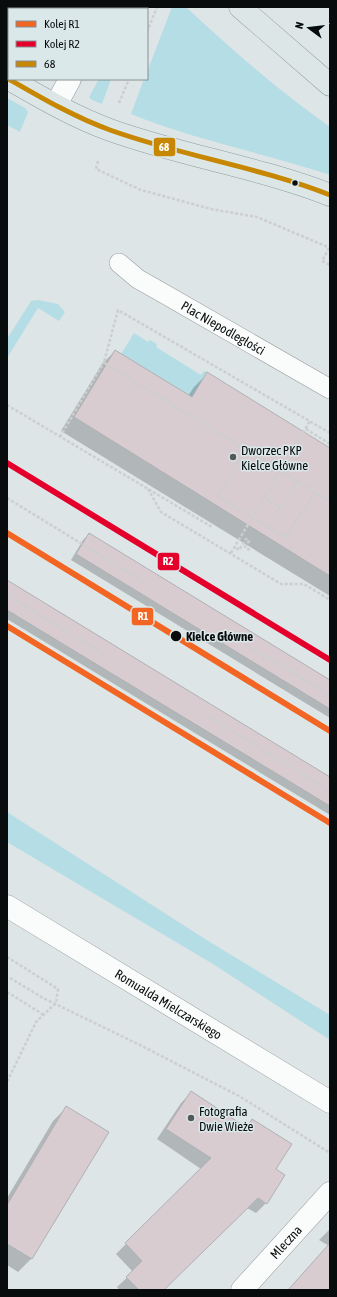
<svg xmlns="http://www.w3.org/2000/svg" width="337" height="1297" font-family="'Asap Condensed',sans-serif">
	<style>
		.green { fill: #b5dde5 }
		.shadow { fill: #0003 }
		.building { fill: #d8ccd1; stroke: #afb1b2 }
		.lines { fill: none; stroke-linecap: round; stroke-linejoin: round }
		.service-casing { stroke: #979c9d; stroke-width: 20 }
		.minor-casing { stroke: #979c9d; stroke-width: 23 }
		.tertiary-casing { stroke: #979c9d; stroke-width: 23 }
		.primary-casing { stroke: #8e9fa2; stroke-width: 23 }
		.path { stroke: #cccecf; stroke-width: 2.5; stroke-dasharray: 3 2; stroke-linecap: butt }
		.service { stroke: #fafbfb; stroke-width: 19 }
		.minor { stroke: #fafbfb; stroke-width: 22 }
		.tertiary { stroke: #fafbfb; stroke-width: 22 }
		.primary { stroke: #dde6e7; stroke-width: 22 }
		.bus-1-casing { stroke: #dbe8ea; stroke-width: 8 }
		.bus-1 { stroke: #c78703; stroke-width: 5 }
		.rail-1-casing { stroke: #dbe8ea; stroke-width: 9 }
		.rail-2-casing { stroke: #dbe8ea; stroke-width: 9 }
		.rail-1 { stroke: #f26522; stroke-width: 6 }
		.rail-2 { stroke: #e4002b; stroke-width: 6 }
		.bus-dot { fill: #080c0d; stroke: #dbe8ea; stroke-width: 1.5 }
		.poi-dot { fill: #535859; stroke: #dbe8ea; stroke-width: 1.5 }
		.labels { text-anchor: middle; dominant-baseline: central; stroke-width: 3; stroke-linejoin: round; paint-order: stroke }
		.street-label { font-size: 13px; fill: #080c0d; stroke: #dbe8ea }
		.poi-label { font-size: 13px; fill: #080c0d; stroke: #dbe8ea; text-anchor: start }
		.stop-label { font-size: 13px; font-weight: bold; fill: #080c0d; stroke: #dbe8ea; text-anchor: start }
		.line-badge { stroke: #dbe8ea; stroke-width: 1.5 }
		.badge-label { font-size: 11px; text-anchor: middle; font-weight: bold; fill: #fff }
	</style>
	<rect width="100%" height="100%" fill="#dee5e6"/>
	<g class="green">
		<path d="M172,7H186C232,50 279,91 330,127V175C264,153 195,140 131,114L144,79H147V72Z"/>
		<polygon points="99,79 111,79 102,104 92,100 89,97"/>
		<polygon points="7,98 25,108 28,112 20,132 7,125"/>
		<polygon points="38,300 58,304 65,312 59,321 38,308 7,358 7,339 31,301"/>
		<polygon points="134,333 148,342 150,340 157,344 156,347 201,375 204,371 207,372 192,397 121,354"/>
		<polygon points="7,812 205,939 330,1015 330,1040 213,964 7,842"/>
	</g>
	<g class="shadow">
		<polygon points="115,351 188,396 194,387 207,374 330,449 330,596 61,431 102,364"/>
		<polygon points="89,534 330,681 330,718 71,560 83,540"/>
		<polygon points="7,581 330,778 330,815 7,619"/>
		<polygon points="191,1093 245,1128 253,1120 275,1169 284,1175 266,1203 256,1213 247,1208 163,1290 119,1290 117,1287 133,1272 116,1254 201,1169 157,1139 181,1103"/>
		<polygon points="66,1108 107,1133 31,1259 18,1272 7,1265 7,1198 53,1121"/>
		<polygon points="330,1229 330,1290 288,1290 329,1246 319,1240"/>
	</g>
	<g class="building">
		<polygon points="115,350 192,397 207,372 330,448 330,576 74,417"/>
		<polygon points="89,533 330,680 330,709 76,554"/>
		<polygon points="7,580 330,777 330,806 7,610"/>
		<polygon points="191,1091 247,1128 252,1119 292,1144 276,1169 285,1175 267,1204 258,1198 164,1290 139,1290 126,1277 142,1261 125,1243 211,1158 166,1129"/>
		<polygon points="66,1106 109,1132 32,1259 7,1244 7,1205"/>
		<polygon points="330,1243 330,1290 288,1290"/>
	</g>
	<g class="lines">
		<defs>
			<g id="service">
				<path id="s1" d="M119,263L138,279L161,292L330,389"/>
			</g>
			<g id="minor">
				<polyline points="108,9 108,7"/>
				<polyline points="56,105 70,79"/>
				<path id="s2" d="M242,1290L330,1193"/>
			</g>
			<g id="tertiary">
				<path id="s3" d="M7,906L330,1102"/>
			</g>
			<g id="primary">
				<polyline points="240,7 330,85"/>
				<path d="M7,78C40,97 74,117 110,130C182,156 259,167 330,195"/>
			</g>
		</defs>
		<use href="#service" class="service-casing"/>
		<use href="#minor" class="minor-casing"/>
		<use href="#tertiary" class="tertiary-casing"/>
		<use href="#primary" class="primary-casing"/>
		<g class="path">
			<polyline points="147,32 157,7"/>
			<polyline points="119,103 129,79"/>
			<polyline points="98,161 96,169 141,190 211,209 257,217 330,248"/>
			<polyline points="329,248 322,261 330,265"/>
			<polyline points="7,405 212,527"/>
			<polyline points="306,429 330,444"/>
			<polyline points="330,433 118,310 104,362 106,364 330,501"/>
			<polyline points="60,437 104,362"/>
			<polyline points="246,450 217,496 285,537 315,492"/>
			<polyline points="148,489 161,512 281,584 304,584 330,600"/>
			<polyline points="7,498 144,582"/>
			<polyline points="266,499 280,508"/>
			<polyline points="276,514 297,481"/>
			<polyline points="236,548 239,550 246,539 249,541 245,547 250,550"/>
			<polyline points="231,553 310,421"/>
			<polyline points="7,595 104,654"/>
			<polyline points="245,644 330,695"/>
			<polyline points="206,715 330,791"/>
			<polyline points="7,957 58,989 56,1003 36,1022 7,1082"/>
			<polyline points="10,978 43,998 138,1044 239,1096 330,1153"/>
			<polyline points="7,992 44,1015"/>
		</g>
		<use href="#service" class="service"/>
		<use href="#minor" class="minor"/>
		<use href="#tertiary" class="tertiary"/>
		<use href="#primary" class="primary"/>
		<defs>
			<path id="bus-1" d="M7,78C40,97 74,117 110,130C182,156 259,167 330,195"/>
		</defs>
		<use href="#bus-1" class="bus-1-casing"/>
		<use href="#bus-1" class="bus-1"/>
		<defs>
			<g id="rail-1">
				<polyline points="7,533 330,731"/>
				<polyline points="7,626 330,823"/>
			</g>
			<polyline id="rail-2" points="7,463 330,660"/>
		</defs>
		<use href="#rail-1" class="rail-1-casing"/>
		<use href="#rail-2" class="rail-2-casing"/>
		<use href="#rail-1" class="rail-1"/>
		<use href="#rail-2" class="rail-2"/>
	</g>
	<g class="bus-dot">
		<circle cx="295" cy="183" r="3.5"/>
		<circle cx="176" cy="636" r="6"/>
	</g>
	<g class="poi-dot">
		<circle cx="233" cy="457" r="4"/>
		<circle cx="191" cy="1118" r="4"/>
	</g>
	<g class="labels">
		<g class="street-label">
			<text stroke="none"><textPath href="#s1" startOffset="123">Plac Niepodległości</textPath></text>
			<text stroke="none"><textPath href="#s3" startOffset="189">Romualda Mielczarskiego</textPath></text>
			<text stroke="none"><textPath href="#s2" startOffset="65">Mleczna</textPath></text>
		</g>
		<g class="poi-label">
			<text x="241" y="450">Dworzec PKP<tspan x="241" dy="15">Kielce Główne</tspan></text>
			<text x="199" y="1111">Fotografia<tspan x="199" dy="15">Dwie Wieże</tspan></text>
		</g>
		<g class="stop-label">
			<text x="186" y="636">Kielce Główne</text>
		</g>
	</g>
	<g class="line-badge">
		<rect x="153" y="137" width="23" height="20" rx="4" fill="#c78703"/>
		<rect x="157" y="552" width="23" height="19" rx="4" fill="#e4002b"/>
		<rect x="131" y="607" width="23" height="19" rx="4" fill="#f26522"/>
	</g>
	<g class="badge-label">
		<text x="164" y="151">68</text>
		<text x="168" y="565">R2</text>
		<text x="143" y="620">R1</text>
	</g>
	<rect width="337" height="1297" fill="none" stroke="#080c0d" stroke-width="16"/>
	<rect x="8" y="8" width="140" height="72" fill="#dbe8ea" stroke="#879092"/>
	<rect x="16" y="21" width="20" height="6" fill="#f26522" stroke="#879092"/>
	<text x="44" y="28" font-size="12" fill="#080c0d">Kolej R1</text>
	<rect x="16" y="41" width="20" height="6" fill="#e4002b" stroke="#879092"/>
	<text x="44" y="48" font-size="12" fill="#080c0d">Kolej R2</text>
	<rect x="16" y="61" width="20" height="6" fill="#c78703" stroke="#879092"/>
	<text x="44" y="68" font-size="12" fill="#080c0d">68</text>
	<g transform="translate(309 28) rotate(285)" stroke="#dbe8ea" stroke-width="3" paint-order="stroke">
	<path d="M0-3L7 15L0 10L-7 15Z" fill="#080c0d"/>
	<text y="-6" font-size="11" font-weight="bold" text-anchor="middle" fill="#080c0d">N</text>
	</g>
</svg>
